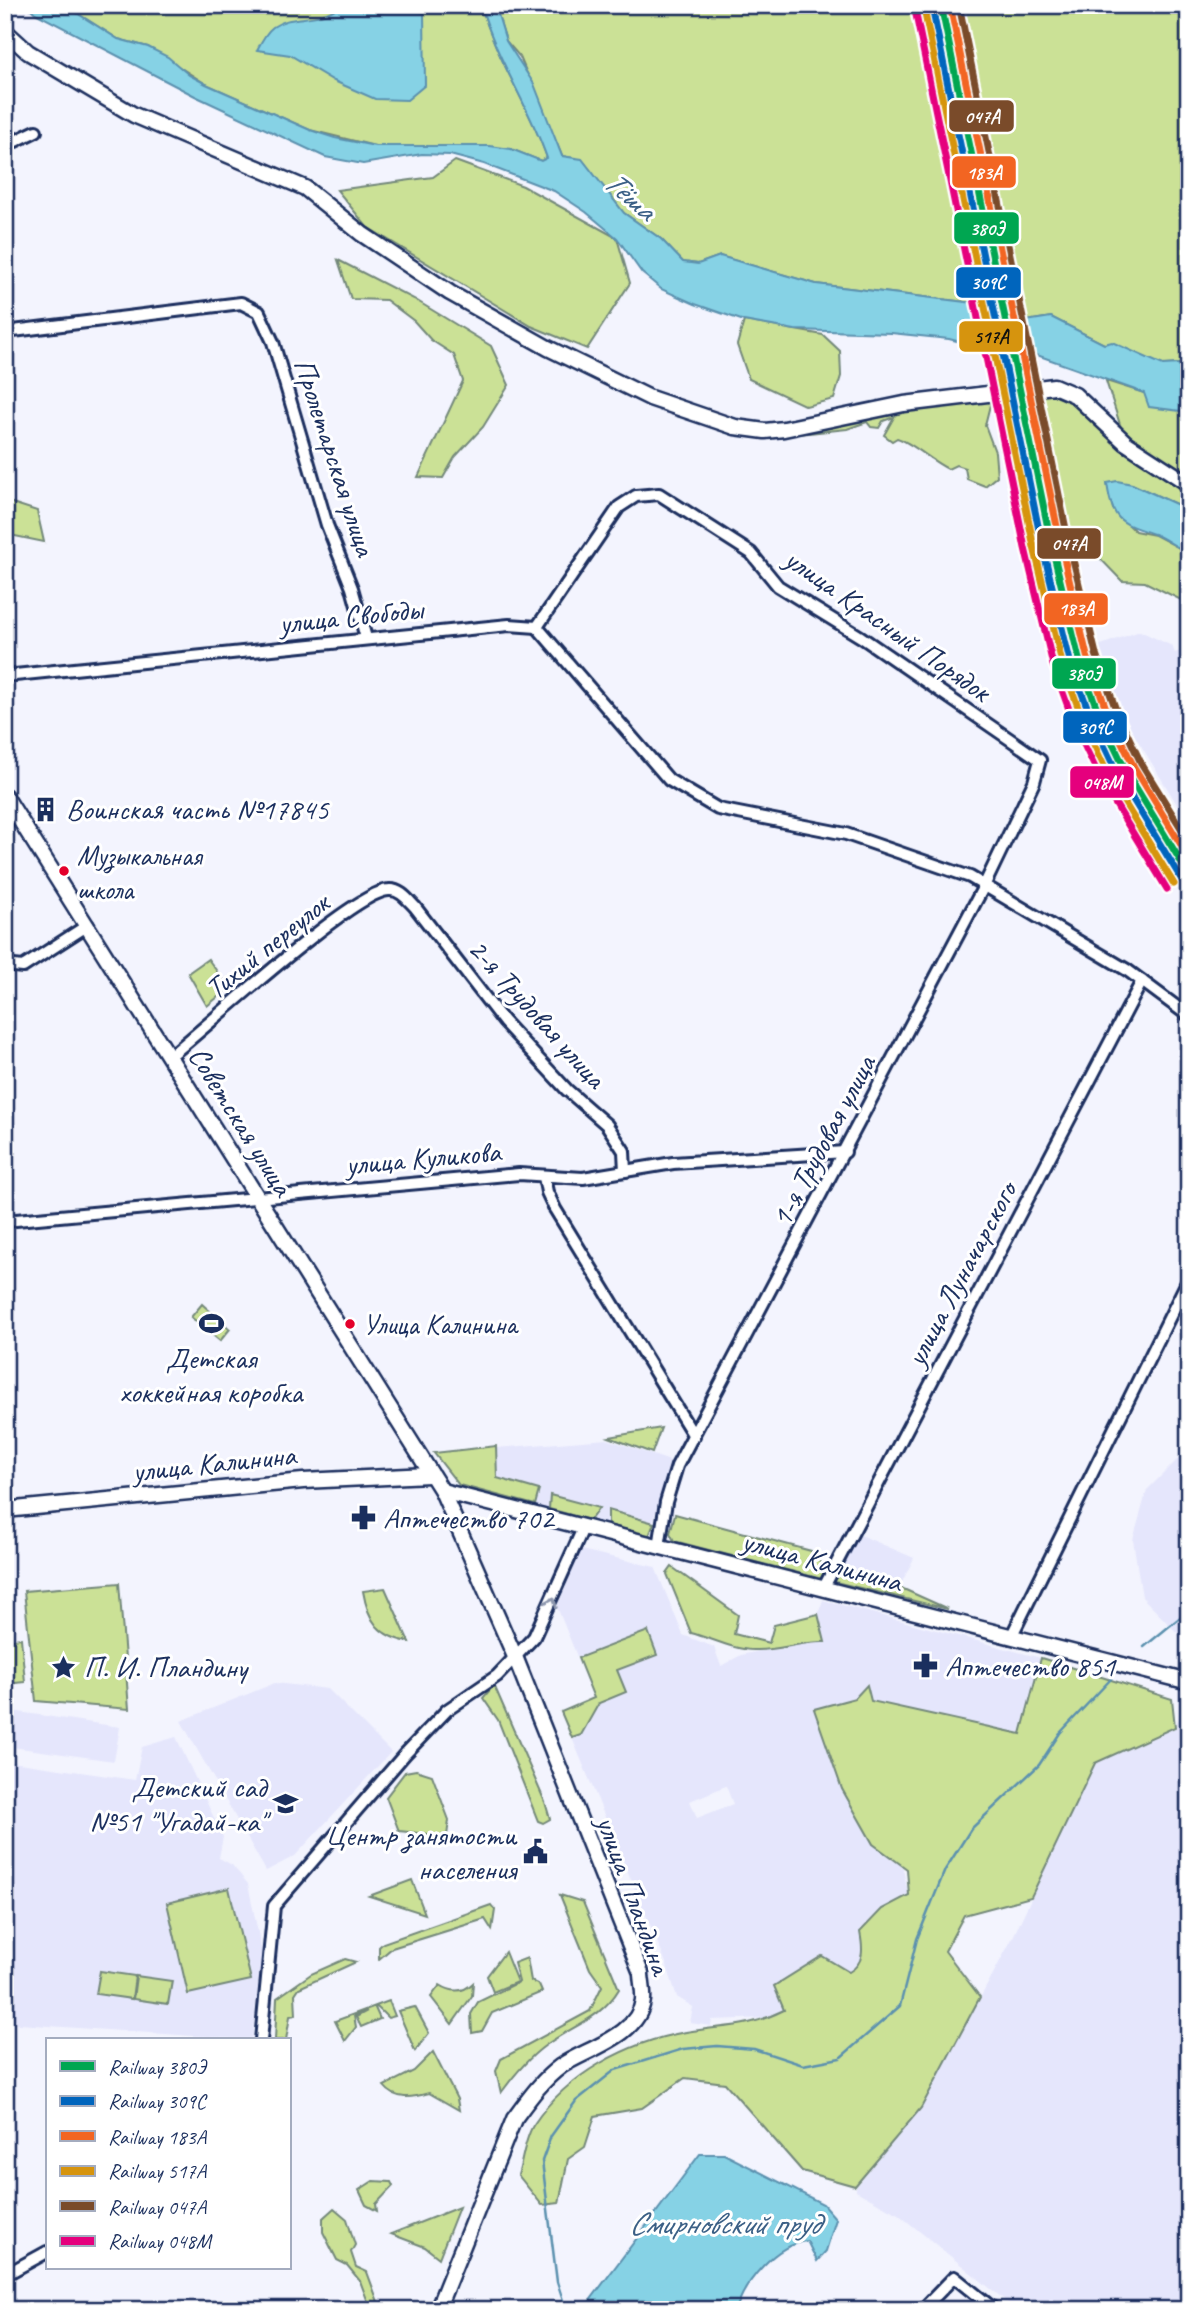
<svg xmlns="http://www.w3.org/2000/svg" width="1194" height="2315" font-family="Caveat,sans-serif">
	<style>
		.built { fill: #e5e6fc; fill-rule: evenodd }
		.green { fill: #cbe196; stroke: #73887a; stroke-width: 2 }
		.water { fill: #86d2e5; stroke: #5b91af; stroke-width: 2 }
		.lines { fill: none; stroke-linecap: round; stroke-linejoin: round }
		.stream { stroke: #5b91af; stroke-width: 2.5 }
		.minor-casing { stroke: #1b2f5e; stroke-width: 16 }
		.tertiary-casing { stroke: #1b2f5e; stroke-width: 19 }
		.minor { stroke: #fff; stroke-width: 10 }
		.tertiary { stroke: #fff; stroke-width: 14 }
		.rail-1-casing { stroke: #fff; stroke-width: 12 }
		.rail-2-casing { stroke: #fff; stroke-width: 12 }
		.rail-3-casing { stroke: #fff; stroke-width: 12 }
		.rail-4-casing { stroke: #fff; stroke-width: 12 }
		.rail-5-casing { stroke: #fff; stroke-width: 12 }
		.rail-6-casing { stroke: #fff; stroke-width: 12 }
		.rail-1 { stroke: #00a651; stroke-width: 7 }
		.rail-2 { stroke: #0065bd; stroke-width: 7 }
		.rail-3 { stroke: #f26522; stroke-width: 7 }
		.rail-4 { stroke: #d6940e; stroke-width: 7 }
		.rail-5 { stroke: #7a4b2a; stroke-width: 7 }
		.rail-6 { stroke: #e5007d; stroke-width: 7 }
		.oneway { stroke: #8d97ae }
		.bus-dot { fill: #e4002b; stroke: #fff; stroke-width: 2.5 }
		.labels { text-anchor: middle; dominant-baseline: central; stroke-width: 6; stroke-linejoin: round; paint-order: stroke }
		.bus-label { font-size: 28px; fill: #1b2f5e; stroke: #fff; text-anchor: start }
		.street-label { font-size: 30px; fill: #1b2f5e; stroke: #fff }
		.poi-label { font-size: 30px; fill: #1b2f5e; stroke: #fff; text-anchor: start }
		.water-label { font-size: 32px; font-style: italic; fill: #3b6086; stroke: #fff }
		.line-badge { stroke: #fff; stroke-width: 2.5 }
		.badge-label { font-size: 19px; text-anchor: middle; font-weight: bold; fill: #fff }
		.pale-badge-label { font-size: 19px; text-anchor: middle; font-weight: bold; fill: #111 }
	</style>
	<rect width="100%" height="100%" fill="#f3f4fe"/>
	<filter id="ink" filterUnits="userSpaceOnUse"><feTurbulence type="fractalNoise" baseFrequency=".0143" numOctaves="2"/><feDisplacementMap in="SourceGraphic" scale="14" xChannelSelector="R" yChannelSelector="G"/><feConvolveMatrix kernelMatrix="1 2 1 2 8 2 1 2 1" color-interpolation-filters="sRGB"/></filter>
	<g filter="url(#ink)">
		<g class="built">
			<polygon points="1140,631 1172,646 1175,653 1189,648 1189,824 1129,726 1098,646"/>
			<polygon points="607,1439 670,1461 649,1536 459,1485 434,1453"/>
			<polygon points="1189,1448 1189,1645 1142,1597 1133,1540 1147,1490"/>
			<polygon points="858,1534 914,1558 895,1596 831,1581"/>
			<path d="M581,1550L655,1567L683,1635L714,1647L721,1666L741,1655L806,1641L825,1642L818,1614L823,1600L1041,1658L1021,1734L855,1698L814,1709L842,1789L873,1844L902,1865L909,1896L882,1909L856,1968L767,2018L712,2020L711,2026L690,2023L693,2007L677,1997L666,1963L572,1738L561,1712L594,1698L557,1607ZM726,1786L733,1804L697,1818L690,1801Z"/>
			<polygon points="275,1683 328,1689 391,1752 295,1856 266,1871 181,1721"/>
			<polygon points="1187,1704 1189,2310 1017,2310 898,2214 856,2191 856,2187 921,2108 1013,1937 1095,1763 1174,1727"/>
			<polygon points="5,1710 120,1727 114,1761 5,1746"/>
			<polygon points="176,1737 223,1837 219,1858 232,1865 248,1884 262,1952 252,2040 5,2023 5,1761 135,1780 142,1747"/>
		</g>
		<g class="green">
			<path d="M64,5H481C496,59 529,105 547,158L541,161L511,149L375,146L310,130L206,84L148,47L118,39Z"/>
			<polygon points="495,5 1174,5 1189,26 1189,372 1180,364 1163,365 1104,344 1051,317 1026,321 974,303 816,284 720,256 698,264 683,262 661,239 624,213 582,160 562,156 520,57 506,41"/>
			<polygon points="455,161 523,186 617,238 630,283 587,349 531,326 367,227 337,190 433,177"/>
			<polygon points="338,260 414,299 491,346 509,385 483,427 455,457 443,478 418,477 463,381 454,355 431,340 414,321 386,300 351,299"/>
			<polygon points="744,321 823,335 840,351 841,376 834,399 806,406 749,379 737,345"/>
			<polygon points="1106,381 1144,393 1189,412 1189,484 1126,443"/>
			<polygon points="1043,390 1068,397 1189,489 1189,510 1132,484 1107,483 1113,509 1135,531 1155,535 1189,553 1189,604 1145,582 1122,581 1095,553 1066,537 1061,490 1050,462 1051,438 1046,419 1038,412 1038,393"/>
			<path d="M992,397L985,425L995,452L997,476L985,486L967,479L965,468L956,465L948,469C931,461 913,443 897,438L892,441L884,435L894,417L883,421L879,428L871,427L867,422L847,429L790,435L787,432Z"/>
			<polygon points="6,501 37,511 44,542 5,534"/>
			<polygon points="208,959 229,988 207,1006 188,973"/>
			<polygon points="202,1304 230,1329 220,1341 191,1317"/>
			<polygon points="661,1428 652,1453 609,1437"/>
			<polygon points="496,1446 497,1478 539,1490 535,1505 459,1485 434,1453"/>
			<polygon points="550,1495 599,1508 590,1520 549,1509"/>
			<polygon points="608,1510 654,1523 649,1536 608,1525"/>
			<polygon points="675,1514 811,1551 826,1570 822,1579 674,1541 670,1533"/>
			<path d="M672,1567L738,1615L734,1634L769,1643L774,1625L818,1614L825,1642C801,1641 779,1651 754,1650C734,1650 711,1638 691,1633L667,1574Z"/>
			<polygon points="839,1568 899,1587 948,1609 831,1581"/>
			<polygon points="119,1583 129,1709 36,1701 24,1591"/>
			<path d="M385,1588L409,1642C379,1637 368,1621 363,1591Z"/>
			<polygon points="648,1631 657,1655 617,1670 626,1692 599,1703 581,1735 572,1738 561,1712 594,1698 578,1658"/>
			<polygon points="21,1638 25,1682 5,1684 5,1640"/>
			<path d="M1041,1658L1172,1699L1175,1727L1095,1763L1031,1897L964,1915L945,1951L980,1997L921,2108L855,2186L802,2171L725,2083L685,2078L642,2108L595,2116L585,2147L568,2159L559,2203L542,2205L518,2175C523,2159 525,2137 534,2124C567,2074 628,2042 686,2032C725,2025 746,2029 784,2010L774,1986L822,1956L849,1972C865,1963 863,1948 860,1932L882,1909L909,1895L907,1869L873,1844L842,1789L814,1709L855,1698L867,1685L871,1701L1021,1734Z"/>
			<polygon points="494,1685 545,1802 550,1819 543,1823 538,1821 498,1720 483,1698"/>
			<polygon points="416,1770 432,1775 449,1820 447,1836 399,1831 386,1797 405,1772"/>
			<polygon points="412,1880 425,1914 369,1896"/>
			<polygon points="229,1888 251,1980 188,1994 167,1903"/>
			<path d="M560,1895L583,1902L619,1989C602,2018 572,2026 546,2045C528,2058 514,2075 501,2093L496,2071L501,2059L590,2011L602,1986L590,1969Z"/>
			<polygon points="491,1905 495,1910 492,1930 485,1919 392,1948 379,1959 379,1947 383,1943"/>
			<polygon points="505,1952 517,1982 493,1992 487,1976"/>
			<polygon points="527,1958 531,1981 539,1985 542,1992 492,2013 482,2031 472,2033 471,2014 478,2002 519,1982 514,1963"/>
			<polygon points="345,1959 356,1962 299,1988 295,1994 296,2015 290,2016 286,2040 275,2040 277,1998 311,1974"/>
			<polygon points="100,1971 135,1976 132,1999 96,1994"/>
			<polygon points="136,1976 172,1981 168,2004 133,1999"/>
			<path d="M473,1983L472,1996L452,2024L431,1997L440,1985C451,1992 463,1993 473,1983Z"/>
			<polygon points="389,2001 395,2016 388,2018 377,2007 375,2008 380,2019 361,2027 356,2017 367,2011 354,2016 356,2027 345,2041 335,2021"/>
			<polygon points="415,2007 429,2033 415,2051 398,2011"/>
			<path d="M433,2052L457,2099L459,2110L429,2093C412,2098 396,2101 384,2086L414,2071Z"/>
			<polygon points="373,2181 391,2182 393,2186 376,2204 377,2211 366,2205 359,2190"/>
			<polygon points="459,2207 439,2258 425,2247 391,2234"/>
			<polygon points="334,2208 347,2219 355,2245 351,2252 356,2267 367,2272 381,2310 371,2310 360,2281 347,2265 337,2260 323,2232 323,2218"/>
		</g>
		<g class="water">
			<path d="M27,5H64L118,39L148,47L168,57L189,75L206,84L310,130L335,138L375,146H490L511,149L541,161L547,158C529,105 496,59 481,5H495L506,41L534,84L562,156L582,159L624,213L661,239L683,262L698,264L720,256L816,284L974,303L1026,321L1051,317L1104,344L1112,342L1163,365L1180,364L1189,372V412L1149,407L1144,393L1020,349H988L949,339L891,333L795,330L744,321L695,304L661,289L642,273L617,238L586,212L554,191L484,164L450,155L422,154L363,164L325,157L195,96L35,13Z"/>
			<path d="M341,5H367L378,13L409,9L424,13L425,85L407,100L375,99L334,81L290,55L257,50C261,42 266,32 273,27C292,13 316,24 341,5Z"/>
			<path d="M1117,481L1132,484L1189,510V553C1177,548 1166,539 1154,534C1121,523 1112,522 1107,483Z"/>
			<path d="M700,2154H724L823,2204L836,2219L826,2251L817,2261L807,2241C776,2244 745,2281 736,2310H583Z"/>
		</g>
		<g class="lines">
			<g class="stream">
				<polyline points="1144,1647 1189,1610"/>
				<polyline points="566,2310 557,2282 542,2161 551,2136 576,2101 615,2070 683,2049 717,2046 754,2049 803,2065 840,2058 900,2006 917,1939 945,1870 971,1829 1039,1765 1060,1733 1111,1679"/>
			</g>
			<defs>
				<g id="minor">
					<polyline points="5,146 36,131"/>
					<polyline points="5,332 241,303 259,312 273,342 327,525 352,588 366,638"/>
					<polyline points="537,627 619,507 636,496 659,494 751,553 778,586 861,637 1040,760 1034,782 984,886 677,1466 666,1502 659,1547"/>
					<polyline points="537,627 669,780 718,809 846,834 970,877 1127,970 1189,1016"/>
					<polyline points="5,676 509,625 537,627"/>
					<polyline points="5,965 23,967 88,925"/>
					<path d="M170,1056C207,1027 354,891 389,890C400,889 408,900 415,907L504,1022L567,1090L607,1125L624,1151L625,1171"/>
					<polyline points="544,1177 547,1192 555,1209 694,1436"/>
					<polyline points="5,1221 519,1174 583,1178 673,1163 845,1152"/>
					<polyline points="823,1589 1142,981"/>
					<polyline points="1011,1637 1189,1278"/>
					<polyline points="261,2040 274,1906 405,1754 447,1710 497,1676 534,1637 584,1526"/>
					<polyline points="5,2275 47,2252"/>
					<polyline points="922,2310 954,2277 995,2310"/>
				</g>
				<g id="tertiary">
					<polyline points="5,31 28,52 134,115 305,188 362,234 450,293 548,348 650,398 735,427 765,431 784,429 904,404 1054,386 1075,395 1126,443 1189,484"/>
					<path d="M5,796L442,1491L516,1659L641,1973C641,1981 644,1991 643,2000C639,2036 586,2049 561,2066C542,2080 528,2100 514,2119L437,2310"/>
					<polyline points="442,1491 1189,1682"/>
					<polyline points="5,1510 303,1481 429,1475"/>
				</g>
			</defs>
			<use href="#minor" class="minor-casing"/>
			<use href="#tertiary" class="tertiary-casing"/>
			<use href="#minor" class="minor"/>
			<use href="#tertiary" class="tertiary"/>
			<defs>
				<polyline id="rail-1" points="941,5 1051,543 1079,659 1100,717 1126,771 1189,875"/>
				<polyline id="rail-2" points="932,7 1042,545 1070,661 1092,720 1118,775 1182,880"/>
				<polyline id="rail-3" points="950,5 1060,541 1087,656 1108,714 1134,767 1189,858"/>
				<polyline id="rail-4" points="924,9 1034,547 1062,663 1084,723 1110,779 1174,884"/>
				<polyline id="rail-5" points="959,5 1068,539 1096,654 1116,710 1141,763 1189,841"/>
				<polyline id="rail-6" points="915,10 1025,548 1053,665 1075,726 1102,782 1167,889"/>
			</defs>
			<use href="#rail-1" class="rail-1-casing"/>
			<use href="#rail-2" class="rail-2-casing"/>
			<use href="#rail-3" class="rail-3-casing"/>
			<use href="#rail-4" class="rail-4-casing"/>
			<use href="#rail-5" class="rail-5-casing"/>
			<use href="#rail-6" class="rail-6-casing"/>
			<use href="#rail-1" class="rail-1"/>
			<use href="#rail-2" class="rail-2"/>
			<use href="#rail-3" class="rail-3"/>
			<use href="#rail-4" class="rail-4"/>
			<use href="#rail-5" class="rail-5"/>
			<use href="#rail-6" class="rail-6"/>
		</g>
		<defs><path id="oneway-chevron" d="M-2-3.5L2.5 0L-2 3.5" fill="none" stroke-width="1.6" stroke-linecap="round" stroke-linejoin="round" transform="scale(1.75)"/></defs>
		<use class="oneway" href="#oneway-chevron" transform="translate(552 1602) rotate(-67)"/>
	</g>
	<defs>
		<symbol id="building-bare" viewBox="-9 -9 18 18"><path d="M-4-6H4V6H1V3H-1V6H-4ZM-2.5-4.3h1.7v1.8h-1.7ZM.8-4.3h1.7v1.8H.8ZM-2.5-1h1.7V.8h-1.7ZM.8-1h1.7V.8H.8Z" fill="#1b2f5e" stroke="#fff" stroke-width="2.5" paint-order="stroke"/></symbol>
		<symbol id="stadium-bare" viewBox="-9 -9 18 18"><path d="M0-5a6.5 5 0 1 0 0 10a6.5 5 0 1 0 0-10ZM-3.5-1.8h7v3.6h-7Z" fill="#1b2f5e" stroke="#fff" stroke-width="2.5" paint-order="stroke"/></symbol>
		<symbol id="pharmacy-bare" viewBox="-9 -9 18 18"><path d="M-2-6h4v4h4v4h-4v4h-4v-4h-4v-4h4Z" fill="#1b2f5e" stroke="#fff" stroke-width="2.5" paint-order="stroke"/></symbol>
		<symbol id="sight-bare" viewBox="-9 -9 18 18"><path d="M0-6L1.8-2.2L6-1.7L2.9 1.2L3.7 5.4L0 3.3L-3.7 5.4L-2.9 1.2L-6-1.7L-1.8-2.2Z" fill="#1b2f5e" stroke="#fff" stroke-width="2.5" paint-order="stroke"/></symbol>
		<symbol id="school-bare" viewBox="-9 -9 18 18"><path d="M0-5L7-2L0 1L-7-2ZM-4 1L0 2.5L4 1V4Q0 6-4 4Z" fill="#1b2f5e" stroke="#fff" stroke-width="2.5" paint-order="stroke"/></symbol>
		<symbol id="civic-bare" viewBox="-9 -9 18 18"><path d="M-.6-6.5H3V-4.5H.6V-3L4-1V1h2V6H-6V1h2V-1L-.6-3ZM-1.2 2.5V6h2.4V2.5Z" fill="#1b2f5e" stroke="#fff" stroke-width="2.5" paint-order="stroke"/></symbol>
	</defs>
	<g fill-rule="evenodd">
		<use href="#building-bare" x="28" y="792" width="35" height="35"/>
		<use href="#stadium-bare" x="194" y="1306" width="35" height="35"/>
		<use href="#pharmacy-bare" x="346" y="1500" width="35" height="35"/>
		<use href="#pharmacy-bare" x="908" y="1648" width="35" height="35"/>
		<use href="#sight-bare" x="46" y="1650" width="35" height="35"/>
		<use href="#school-bare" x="268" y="1786" width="35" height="35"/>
		<use href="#civic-bare" x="518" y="1834" width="35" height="35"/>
	</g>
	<g class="bus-dot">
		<circle cx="64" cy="871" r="6"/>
		<circle cx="350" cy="1324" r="6"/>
	</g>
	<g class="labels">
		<g class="bus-label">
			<text x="77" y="855">Музыкальная<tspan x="77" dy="34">школа</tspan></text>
			<text x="363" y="1324">Улица Калинина</text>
		</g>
		<g class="street-label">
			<text transform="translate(335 457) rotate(72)">Пролетарская улица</text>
			<text transform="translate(351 616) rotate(-6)">улица Свободы</text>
			<text transform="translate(888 625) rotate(35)">улица Красный Порядок</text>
			<text transform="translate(267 946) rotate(-39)">Тихий переулок</text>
			<text transform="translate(537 1013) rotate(48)">2-я Трудовая улица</text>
			<text transform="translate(241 1121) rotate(58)">Советская улица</text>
			<text transform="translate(823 1141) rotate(-62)">1-я Трудовая улица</text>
			<text transform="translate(423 1158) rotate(-5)">улица Куликова</text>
			<text transform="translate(961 1274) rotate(-62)">улица Луначарского</text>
			<text transform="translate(214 1463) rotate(-6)">улица Калинина</text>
			<text transform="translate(822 1561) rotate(15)">улица Калинина</text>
			<text transform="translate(634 1895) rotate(70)">улица Пландина</text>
		</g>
		<g class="poi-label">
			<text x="66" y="809">Воинская часть №17845</text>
			<text x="211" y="1358" text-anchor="middle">Детская<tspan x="211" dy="34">хоккейная коробка</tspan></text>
			<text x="383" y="1518">Аптечество 702</text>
			<text x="945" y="1666">Аптечество 851</text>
			<text x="84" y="1667">П. И. Пландину</text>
			<text x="266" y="1787" text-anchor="end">Детский сад<tspan x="266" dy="34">№51 "Угадай-ка"</tspan></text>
			<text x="516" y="1835" text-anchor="end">Центр занятости<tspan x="516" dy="34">населения</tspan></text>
		</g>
		<g class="water-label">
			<text transform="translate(630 195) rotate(41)">Тёша</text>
			<text x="724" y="2223">Смирновский пруд</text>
		</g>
	</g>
	<g class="line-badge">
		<rect x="948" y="99" width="67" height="34" rx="7" fill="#7a4b2a"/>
		<rect x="951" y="155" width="66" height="34" rx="7" fill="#f26522"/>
		<rect x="953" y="211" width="67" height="34" rx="7" fill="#00a651"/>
		<rect x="955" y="266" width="67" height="33" rx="7" fill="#0065bd"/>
		<rect x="958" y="320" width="66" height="33" rx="7" fill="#d6940e"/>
		<rect x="1036" y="527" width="66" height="33" rx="7" fill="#7a4b2a"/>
		<rect x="1043" y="592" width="66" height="34" rx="7" fill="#f26522"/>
		<rect x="1051" y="657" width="66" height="33" rx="7" fill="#00a651"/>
		<rect x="1062" y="710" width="66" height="34" rx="7" fill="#0065bd"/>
		<rect x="1069" y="765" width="66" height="34" rx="7" fill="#e5007d"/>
	</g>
	<g class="badge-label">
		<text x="982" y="123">047А</text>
		<text x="984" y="179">183А</text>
		<text x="987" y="235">380Э</text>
		<text x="988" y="289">309С</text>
		<text x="1069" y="550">047А</text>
		<text x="1076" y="615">183А</text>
		<text x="1084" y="680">380Э</text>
		<text x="1095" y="734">309С</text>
		<text x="1102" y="789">048М</text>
	</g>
	<g class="pale-badge-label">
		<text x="991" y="343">517А</text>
	</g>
	<rect width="1194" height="2315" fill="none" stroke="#fff" stroke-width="28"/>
	<rect x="14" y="14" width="1166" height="2287" fill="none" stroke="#1b2f5e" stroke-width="2.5" filter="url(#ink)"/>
	<rect x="46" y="2038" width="245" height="231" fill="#ffffff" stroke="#a4acbf" stroke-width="2"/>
	<rect x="60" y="2061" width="35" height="10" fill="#00a651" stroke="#a4acbf" stroke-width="2"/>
	<text x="108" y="2074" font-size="21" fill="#1b2f5e">Railway 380Э</text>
	<rect x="60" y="2096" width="35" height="10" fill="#0065bd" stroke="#a4acbf" stroke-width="2"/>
	<text x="108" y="2108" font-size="21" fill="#1b2f5e">Railway 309С</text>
	<rect x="60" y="2131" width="35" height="10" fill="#f26522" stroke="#a4acbf" stroke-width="2"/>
	<text x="108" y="2144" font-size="21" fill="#1b2f5e">Railway 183А</text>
	<rect x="60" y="2166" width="35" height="10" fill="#d6940e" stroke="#a4acbf" stroke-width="2"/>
	<text x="108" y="2178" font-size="21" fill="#1b2f5e">Railway 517А</text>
	<rect x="60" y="2201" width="35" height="10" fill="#7a4b2a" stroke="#a4acbf" stroke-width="2"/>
	<text x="108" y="2214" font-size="21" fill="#1b2f5e">Railway 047А</text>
	<rect x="60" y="2236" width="35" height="10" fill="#e5007d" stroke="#a4acbf" stroke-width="2"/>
	<text x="108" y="2248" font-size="21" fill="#1b2f5e">Railway 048М</text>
</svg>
